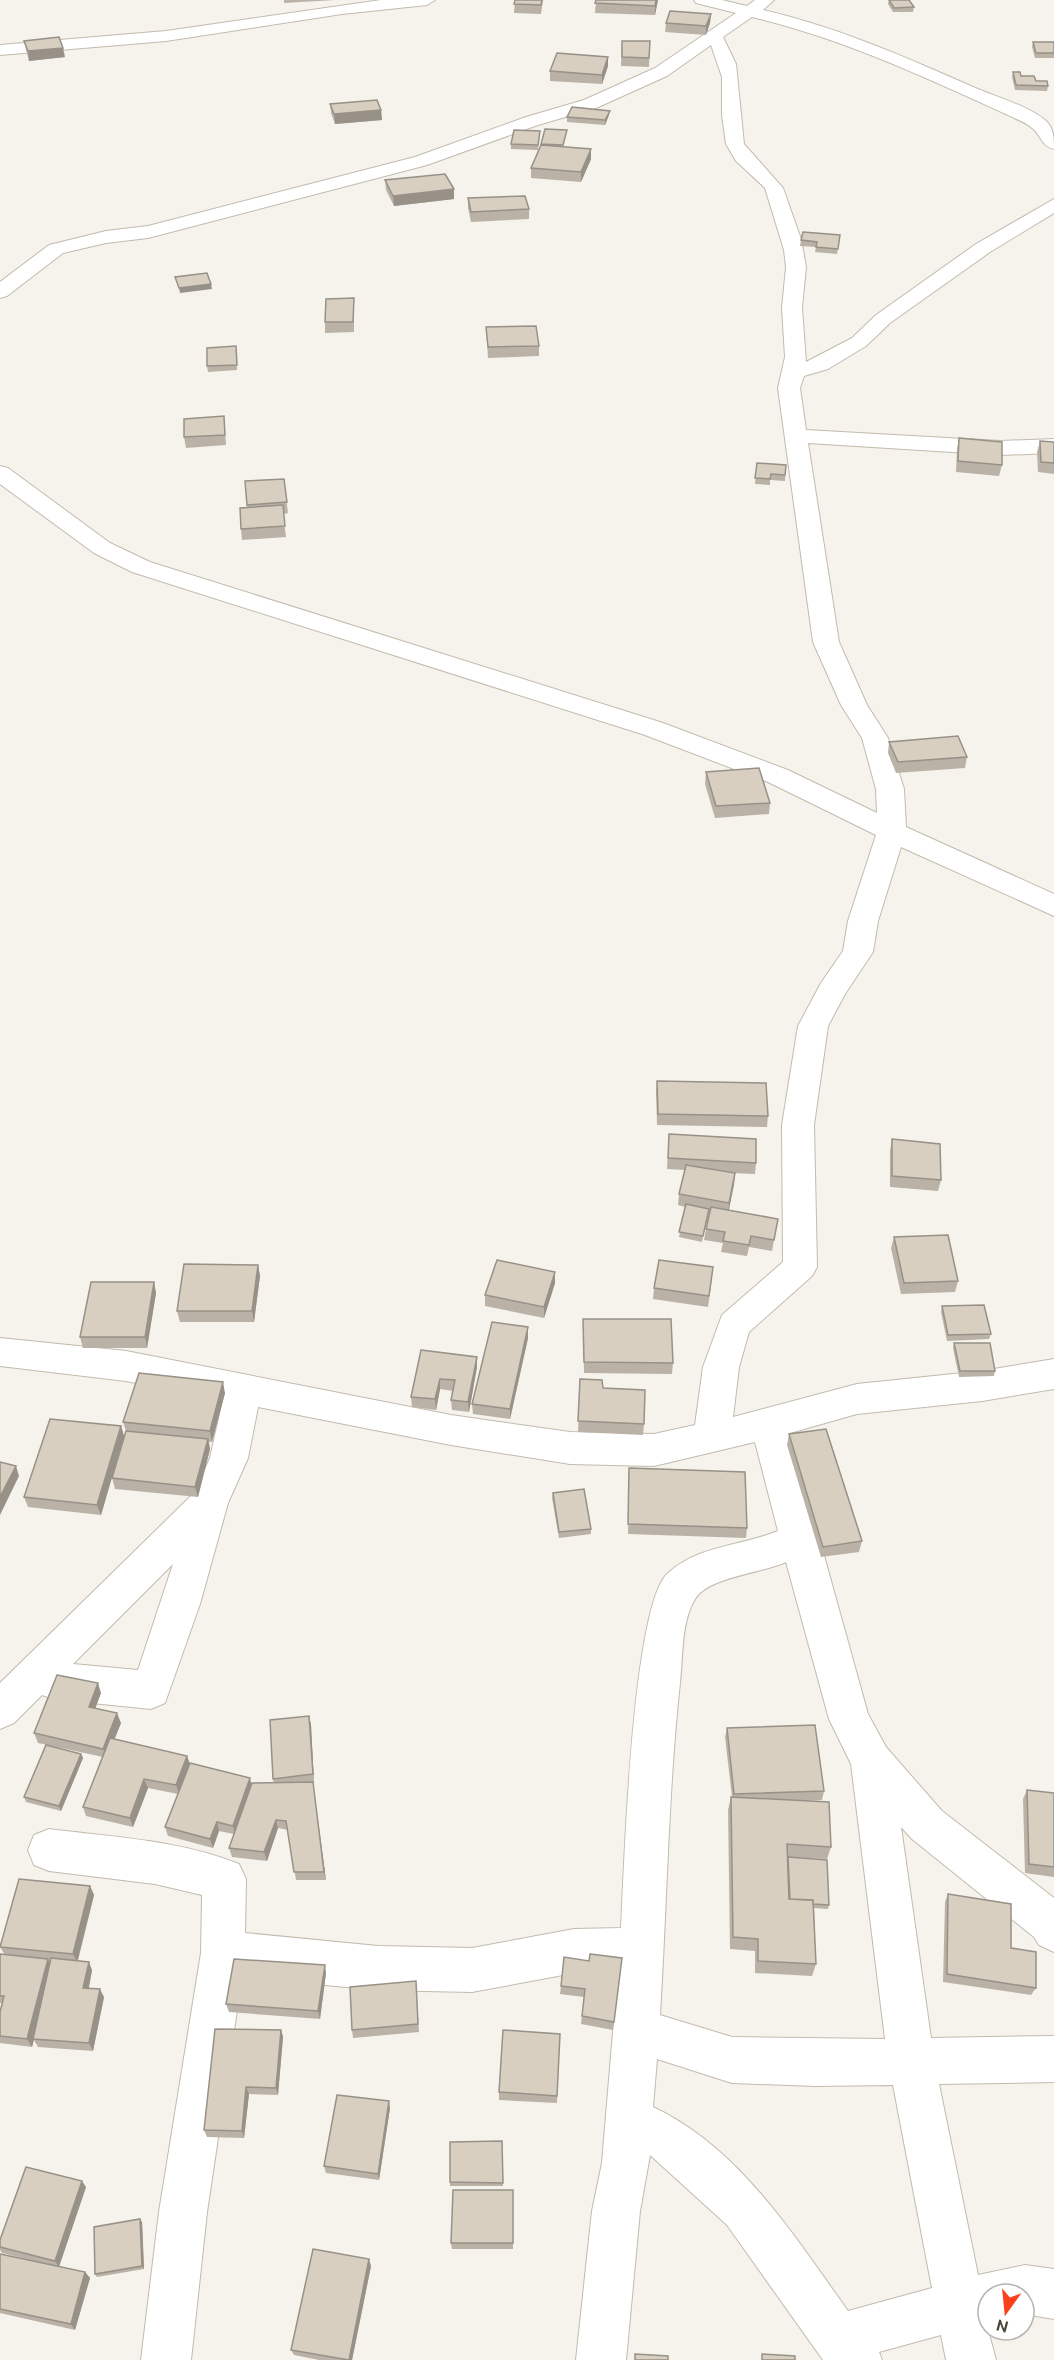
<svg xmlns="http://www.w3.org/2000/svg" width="1054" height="2360" font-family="Ubuntu,sans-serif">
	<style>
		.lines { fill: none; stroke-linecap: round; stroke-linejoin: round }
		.minor-casing { stroke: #c2bbae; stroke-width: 2 }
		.minor { fill: #fff; fill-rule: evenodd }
		.wall { fill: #bab2a6 }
		.shaded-wall { fill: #979187 }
		.building { fill: #d8cfc1; stroke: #979187; stroke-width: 1.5 }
	</style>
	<rect width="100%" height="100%" fill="#f6f3ec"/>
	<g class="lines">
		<defs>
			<g id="minor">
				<polygon points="381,0 435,0 427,5 342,14 166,41 0,55 0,45 166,31"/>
				<path d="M694,0H722L747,6L755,0H774L763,10C838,27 907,58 978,89C999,98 1028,106 1045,120C1054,128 1054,138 1054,149C1042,147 1041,135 1032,128C1026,122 1015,119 1008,115C925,77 841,38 752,17L723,37L736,64L744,144L783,188L801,239L806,267L802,308L806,362L852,338L876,315L976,244L1054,199V213L990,252L890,323L866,346L828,369L804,376L800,388L806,430L1000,441L1054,439V453L1000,455L808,443L839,642L867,705L888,738L904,789L906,827L1054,894V916L901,847L878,921L873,952L845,994L828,1026L814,1125L817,1267L812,1276L749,1332L739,1367L733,1417L857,1384L982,1371L1054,1359V1389L982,1401L857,1414L790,1433L868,1714L886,1747L942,1811L1054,1898V1952L1039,1945L1034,1937L912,1839L901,1827L931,2038L1054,2036V2082L939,2084L978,2275L1025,2265L1054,2269V2319L1024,2314V2294H988V2330L996,2360H946L941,2335L879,2352L882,2360H823L727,2225L650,2155L640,2211L626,2360H576L592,2211L602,2163L618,1972L574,1973L472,1992L378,1990L242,1977L207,2212L191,2360H141L159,2212L201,1953L202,1895L155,1884L49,1871L34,1865L28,1850L34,1835L49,1829C112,1837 180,1840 239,1864L246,1879L245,1933L378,1946L472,1948L574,1929L621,1928C624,1870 632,1604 668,1573C699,1545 741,1546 778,1531L755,1442L654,1466L570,1464L451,1445L258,1407L248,1458L228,1503L200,1604L165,1703L151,1709L53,1699L42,1695L14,1723L0,1729V1683L196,1491L210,1458L223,1400L126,1381L0,1366V1338L126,1351L451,1415L570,1432L654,1434L695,1425L703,1367L722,1315L783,1262L782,1125L798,1026L821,983L843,951L848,921L876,835L768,782L645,735L132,572L94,553L0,484V466L8,468L110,543L150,562L663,723L788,770L877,813L876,789L862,738L841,705L813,642L778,388L785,357L782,308L786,267L784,250L765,188L736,161L726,144L722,115V77L711,45L667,76L596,108L538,125L427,165L148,238L106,243L63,253L7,296L0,298V282L49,245L106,231L148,226L415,157L526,117L584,100L655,68L736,13L696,3ZM786,1562L829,1719L851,1764L885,2039L732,2037L660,2015C667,1904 668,1794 680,1683C683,1657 681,1622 695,1599C708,1577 763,1573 786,1562ZM173,1564L138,1670L73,1664ZM657,2059L732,2083L815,2086L893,2085L932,2288L848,2311C794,2236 740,2148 653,2107Z"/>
			</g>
		</defs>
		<use href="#minor" class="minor-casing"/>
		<use href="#minor" class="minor"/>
	</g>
	<g class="wall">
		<polygon points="284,0 335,0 284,3"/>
		<polygon points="515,0 543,0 541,14 514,13"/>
		<polygon points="596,0 658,0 655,15 595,13"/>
		<polygon points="889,0 909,0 914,7 913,12 893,12 888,4"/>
		<polygon points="711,14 710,23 706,35 665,32 666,23"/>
		<polygon points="24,41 65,57 29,61 26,50"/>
		<polygon points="622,41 650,41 649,67 621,66"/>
		<polygon points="1033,42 1054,42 1054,58 1035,58 1032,47"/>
		<polygon points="608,57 608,66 602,84 550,81 550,71"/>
		<polygon points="1013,72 1048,86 1047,91 1015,90 1012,77"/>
		<polygon points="330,104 381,110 382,120 335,124 331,113"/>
		<polygon points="609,115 605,125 567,122 567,117"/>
		<polygon points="567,130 566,135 563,147 591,149 591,159 581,182 531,178 531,168 541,144"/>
		<polygon points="540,131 538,150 511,149 511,144"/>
		<polygon points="385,180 454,189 454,199 394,206 386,190"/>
		<polygon points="468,198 529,209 529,219 471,222 468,208"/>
		<polygon points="840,235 837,254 815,252 816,247 800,246 801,240"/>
		<polygon points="354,308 354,332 325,333 325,322"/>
		<polygon points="486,327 539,346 539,356 488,358"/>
		<polygon points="236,346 237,370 208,372 207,366"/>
		<polygon points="224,416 226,445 186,448 184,437"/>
		<polygon points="959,438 1002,465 999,476 956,472 957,449"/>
		<polygon points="1040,441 1054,442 1054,474 1038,472 1037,452"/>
		<polygon points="757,463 786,465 785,481 770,480 770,485 755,484"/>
		<polygon points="284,479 288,513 283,514 286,537 242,540 241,529 247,507 245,481"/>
		<polygon points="889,742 967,757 965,768 896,773 888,753"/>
		<polygon points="706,772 770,803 769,814 715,818 705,784"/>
		<polygon points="657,1081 768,1116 767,1127 657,1125 656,1092"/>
		<polygon points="669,1134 756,1163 755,1174 730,1173 735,1173 729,1210 778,1219 772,1251 749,1247 747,1256 721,1252 723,1243 704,1240 706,1229 710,1211 709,1210 702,1242 679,1237 685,1207 678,1205 679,1194 685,1170 667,1169"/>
		<polygon points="892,1139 941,1180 938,1191 890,1187 890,1151"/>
		<polygon points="894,1237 958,1281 955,1292 901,1294 891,1248"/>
		<polygon points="258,1265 260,1276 254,1322 180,1322 177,1311"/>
		<polygon points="555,1272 555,1283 544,1318 485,1306 485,1295"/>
		<polygon points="712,1278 708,1307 653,1299 654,1288"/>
		<polygon points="154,1282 156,1293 147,1348 83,1348 80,1337"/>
		<polygon points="942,1306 991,1334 989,1339 947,1341 941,1312"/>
		<polygon points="583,1319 673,1363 672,1374 584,1373"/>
		<polygon points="528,1338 510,1419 473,1414 472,1404"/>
		<polygon points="954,1343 995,1371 994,1376 959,1377 953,1348"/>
		<polygon points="421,1350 477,1357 477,1367 469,1412 452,1410 451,1400 453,1391 440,1389 436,1410 412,1407 411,1397"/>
		<polygon points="580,1379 603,1388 644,1424 643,1435 578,1432"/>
		<polygon points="225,1393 212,1442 209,1442 210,1449 198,1497 115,1489 112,1478 126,1431 123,1422"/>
		<polygon points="121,1426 124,1436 101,1515 28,1507 24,1497"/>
		<polygon points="789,1434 862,1541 859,1552 821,1557 787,1445"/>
		<polygon points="629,1468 747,1528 746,1538 628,1534"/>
		<polygon points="553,1493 591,1529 591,1534 559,1538 552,1498"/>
		<polygon points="101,1693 95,1709 121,1723 114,1739 187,1756 190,1764 251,1783 274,1783 273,1779 309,1716 311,1725 314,1783 313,1783 326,1880 296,1880 288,1830 278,1828 267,1861 232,1857 229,1848 234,1834 219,1831 213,1848 168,1836 165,1827 178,1794 148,1788 133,1827 86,1816 83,1807 103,1757 38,1743 34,1733"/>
		<polygon points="727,1728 824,1791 822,1800 800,1801 831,1847 827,1859 787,1857 829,1905 828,1909 814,1908 816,1964 812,1976 755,1973 755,1951 730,1949 728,1810 731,1797 732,1797 725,1737"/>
		<polygon points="81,1754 83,1758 61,1811 26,1802 24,1797"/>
		<polygon points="1027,1790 1054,1793 1054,1877 1025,1873 1023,1799"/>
		<polygon points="90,1886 94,1895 78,1961 92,1970 89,1988 104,1997 93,2051 38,2047 34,2040 32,2047 0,2043 0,2012 2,2003 0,2003 0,1954 5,1955 0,1947"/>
		<polygon points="948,1894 1011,1948 1036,1988 1031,1995 943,1982 945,1902"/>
		<polygon points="622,1958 613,2030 581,2024 584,1997 560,1994 561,1986 589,1961"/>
		<polygon points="326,1973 320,2019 229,2012 226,2004"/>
		<polygon points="416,1981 419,2032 353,2038 352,2030"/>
		<polygon points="281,2030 283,2037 278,2095 249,2094 244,2138 207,2137 204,2130"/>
		<polygon points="560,2034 557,2103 499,2100 499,2092"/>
		<polygon points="390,2108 379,2180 326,2173 324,2166"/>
		<polygon points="502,2141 503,2186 450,2186 450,2182"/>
		<polygon points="86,2187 59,2266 85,2272 90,2278 75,2330 0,2313 0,2254 34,2261 2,2253 0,2250 0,2240"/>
		<polygon points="513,2190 513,2249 452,2249 451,2243"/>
		<polygon points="142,2222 144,2269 97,2277 95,2274"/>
		<polygon points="371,2266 352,2360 319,2360 294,2355 291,2350"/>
	</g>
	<g class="shaded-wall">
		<polygon points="656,0 658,0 655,15 655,6"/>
		<polygon points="711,14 710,23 706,35 706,26"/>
		<polygon points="63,48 65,57 29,61 28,51"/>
		<polygon points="608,57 608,66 602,84 602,75"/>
		<polygon points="381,110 382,120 335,124 334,114"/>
		<polygon points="610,111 609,115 605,125 605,120"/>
		<polygon points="591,149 591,159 581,182 581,172"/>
		<polygon points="454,189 454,199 394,206 393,196"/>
		<polygon points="211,284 212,289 180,293 179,288"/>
		<polygon points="735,1173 734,1185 728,1214 729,1203"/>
		<polygon points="258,1265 260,1276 254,1322 252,1311"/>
		<polygon points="555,1272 555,1283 544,1318 544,1307"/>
		<polygon points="154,1282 156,1293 147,1348 145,1337"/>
		<polygon points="528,1327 528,1338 510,1419 510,1409"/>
		<polygon points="477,1357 477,1367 469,1412 468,1402"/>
		<polygon points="440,1379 440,1389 436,1410 435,1399"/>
		<polygon points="223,1382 225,1393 212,1442 210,1431"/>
		<polygon points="121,1426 124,1436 101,1515 97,1505"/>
		<polygon points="208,1439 210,1449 198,1497 195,1487"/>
		<polygon points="16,1466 19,1476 0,1515 0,1497"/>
		<polygon points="98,1683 101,1693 92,1717 89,1707"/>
		<polygon points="117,1713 121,1723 107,1758 103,1749"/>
		<polygon points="309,1716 311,1725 314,1783 313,1774"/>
		<polygon points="81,1754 83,1758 61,1811 59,1806"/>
		<polygon points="187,1756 190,1765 179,1794 176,1785"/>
		<polygon points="250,1778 252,1787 235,1835 233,1826"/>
		<polygon points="144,1779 148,1788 133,1827 130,1818"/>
		<polygon points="313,1782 314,1791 326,1880 324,1872"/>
		<polygon points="276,1820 278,1828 267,1861 264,1852"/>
		<polygon points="217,1822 219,1831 213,1848 210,1839"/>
		<polygon points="90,1886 94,1895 77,1962 73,1954"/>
		<polygon points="48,1959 52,1967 32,2047 27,2039"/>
		<polygon points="89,1962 92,1970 87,1996 83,1988"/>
		<polygon points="325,1965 326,1973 320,2019 318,2011"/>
		<polygon points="100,1989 104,1997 93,2051 89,2043"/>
		<polygon points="281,2030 283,2037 278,2095 276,2088"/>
		<polygon points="246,2087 249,2094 244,2138 242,2131"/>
		<polygon points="389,2101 390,2108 379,2180 378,2174"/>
		<polygon points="82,2181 86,2187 59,2267 55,2261"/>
		<polygon points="140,2219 142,2222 144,2269 142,2266"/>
		<polygon points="369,2259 371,2266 352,2360 349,2360"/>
		<polygon points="85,2272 90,2278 75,2330 71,2324"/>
	</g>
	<g class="building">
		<polygon points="515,0 542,0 541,5 514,4"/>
		<polygon points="596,0 656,0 655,6 595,3"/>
		<polygon points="889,0 909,0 914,7 894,8"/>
		<polygon points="670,11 711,14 706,26 666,23"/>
		<polygon points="59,37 63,48 28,51 24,41"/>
		<polygon points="622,41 650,41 649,58 622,57"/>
		<polygon points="1033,42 1054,42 1054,53 1036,53"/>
		<polygon points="557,53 608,57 602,75 550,71"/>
		<polygon points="1013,72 1020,72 1021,76 1034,76 1036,81 1047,81 1048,86 1016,85"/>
		<polygon points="377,100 381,110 334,114 330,104"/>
		<polygon points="572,107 610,111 605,120 567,117"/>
		<polygon points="545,129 567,130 563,145 541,144"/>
		<polygon points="514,130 540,131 538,145 511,144"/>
		<polygon points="541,145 591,149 581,172 531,168"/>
		<polygon points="445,174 454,189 393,196 385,180"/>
		<polygon points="525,196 529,209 471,212 468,198"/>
		<polygon points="803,232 840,235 838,249 816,247 817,242 801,240"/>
		<polygon points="207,273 211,284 179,288 175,277"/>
		<polygon points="354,298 353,322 325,322 326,299"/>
		<polygon points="536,326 539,346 488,347 486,327"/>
		<polygon points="236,346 237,365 207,366 207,348"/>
		<polygon points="224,416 225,435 184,437 184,419"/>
		<polygon points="959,438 1002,442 1002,465 958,461"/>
		<polygon points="1040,441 1054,442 1054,463 1041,462"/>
		<polygon points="757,463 786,465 785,475 771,474 770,479 755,478"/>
		<polygon points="284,479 287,502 247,505 245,481"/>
		<polygon points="283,505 285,526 241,529 240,508"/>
		<polygon points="958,736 967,757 898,762 889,742"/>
		<polygon points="759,768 770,803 716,806 706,772"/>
		<polygon points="657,1081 766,1083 768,1116 658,1114"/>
		<polygon points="669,1134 756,1139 756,1163 668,1158"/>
		<polygon points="892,1139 940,1144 941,1180 892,1176"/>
		<polygon points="686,1165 735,1173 729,1203 679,1194"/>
		<polygon points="686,1204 709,1209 703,1236 679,1232"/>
		<polygon points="711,1207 778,1219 774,1240 751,1236 749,1245 723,1241 725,1232 706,1229"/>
		<polygon points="948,1235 958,1281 904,1283 894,1237"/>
		<polygon points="497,1260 555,1272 544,1307 485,1295"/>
		<polygon points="659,1260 713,1267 709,1296 654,1288"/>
		<polygon points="184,1264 258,1265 252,1311 177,1311"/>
		<polygon points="91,1282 154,1282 145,1337 80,1337"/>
		<polygon points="984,1305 991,1334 948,1335 942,1306"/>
		<polygon points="583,1319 671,1319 673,1363 584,1362"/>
		<polygon points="492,1322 528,1327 510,1409 472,1404"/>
		<polygon points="954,1343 990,1343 995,1371 960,1371"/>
		<polygon points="421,1350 477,1357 468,1402 451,1400 455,1380 440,1379 435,1399 411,1397"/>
		<polygon points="139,1373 223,1382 210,1431 123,1422"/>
		<polygon points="580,1379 602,1380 603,1388 645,1390 644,1424 578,1421"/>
		<polygon points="50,1419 121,1426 97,1505 24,1497"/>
		<polygon points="826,1429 862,1541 823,1547 789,1434"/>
		<polygon points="126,1431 208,1439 195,1487 112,1478"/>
		<polygon points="0,1462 16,1466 0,1497"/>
		<polygon points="629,1468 745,1472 747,1528 628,1524"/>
		<polygon points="584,1489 591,1529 559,1532 553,1493"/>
		<polygon points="57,1675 98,1683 89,1707 117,1713 103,1749 34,1733"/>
		<polygon points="309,1716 313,1774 273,1779 270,1720"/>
		<polygon points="815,1725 824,1791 734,1794 727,1728"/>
		<polygon points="110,1738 187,1756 176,1785 144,1779 130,1818 83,1807"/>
		<polygon points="46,1745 81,1754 59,1806 24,1797"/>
		<polygon points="190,1763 250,1778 233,1826 217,1822 210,1839 165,1827"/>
		<polygon points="313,1782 324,1872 294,1872 286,1821 276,1820 264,1852 229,1848 252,1783"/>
		<polygon points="1027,1790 1054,1793 1054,1867 1029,1864"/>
		<polygon points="731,1797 829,1802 831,1847 787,1844 789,1899 813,1900 816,1964 758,1961 758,1939 733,1937"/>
		<polygon points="788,1857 827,1860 829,1905 813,1904 813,1900 790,1899"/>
		<polygon points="19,1879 90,1886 73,1954 0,1947"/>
		<polygon points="948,1894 1011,1904 1011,1948 1036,1952 1036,1988 947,1974"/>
		<polygon points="0,1954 48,1959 27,2039 0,2036 0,2012 4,1996 0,1996"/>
		<polygon points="590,1954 622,1958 614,2022 582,2016 585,1989 561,1986 564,1957 589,1961"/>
		<polygon points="51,1958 89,1962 83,1988 100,1989 89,2043 33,2039"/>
		<polygon points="234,1959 325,1965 318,2011 226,2004"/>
		<polygon points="416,1981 418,2024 352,2030 350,1987"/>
		<polygon points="215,2029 281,2030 276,2088 246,2087 242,2131 204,2130"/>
		<polygon points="503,2030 560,2034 557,2096 499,2092"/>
		<polygon points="337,2095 389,2101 378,2174 324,2166"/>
		<polygon points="502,2141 503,2183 450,2182 450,2142"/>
		<polygon points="26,2167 82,2181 55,2261 0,2247 0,2240"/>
		<polygon points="453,2190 513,2190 513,2243 451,2243"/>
		<polygon points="140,2219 142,2266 95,2274 94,2227"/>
		<polygon points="313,2249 369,2259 349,2360 291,2350"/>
		<polygon points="0,2254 85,2272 71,2324 0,2309"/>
		<polygon points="635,2354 668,2356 668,2360 635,2360"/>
		<polygon points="762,2354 795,2356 795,2360 762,2360"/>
	</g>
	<g transform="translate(1006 2312) rotate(195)"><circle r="28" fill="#ffffff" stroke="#b7b4b0" stroke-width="1.5"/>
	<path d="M0-4.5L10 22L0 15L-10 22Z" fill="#fc3f1d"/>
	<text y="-9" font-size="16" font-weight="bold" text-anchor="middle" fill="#4b4439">N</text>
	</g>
</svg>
